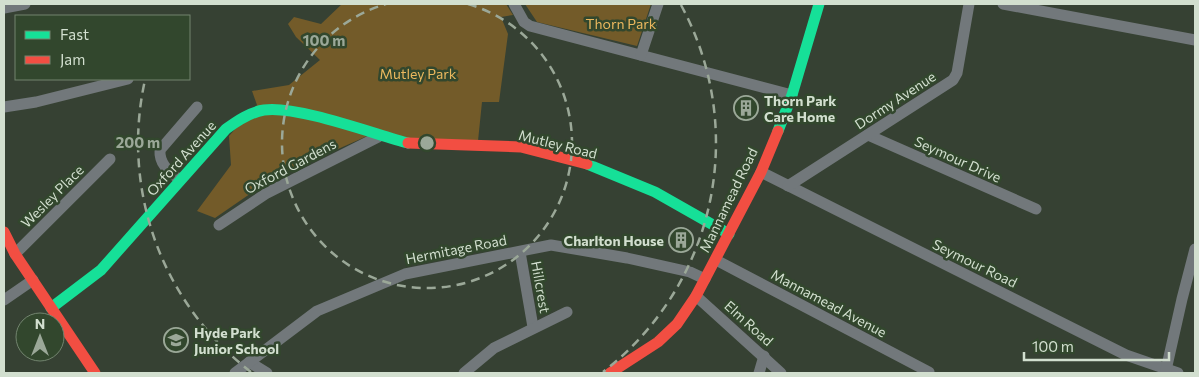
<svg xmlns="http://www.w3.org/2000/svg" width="1199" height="377" font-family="Commissioner,sans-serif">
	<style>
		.green { fill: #735b29 }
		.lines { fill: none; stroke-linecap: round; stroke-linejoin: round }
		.street { stroke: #72787b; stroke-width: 11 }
		.fast { stroke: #16e098; stroke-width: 11 }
		.jam { stroke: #f24e42; stroke-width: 11 }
		.ring { fill: none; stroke: #9ba898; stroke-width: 2.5; stroke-dasharray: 9 6 }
		.labels { text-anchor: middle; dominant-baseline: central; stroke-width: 5; stroke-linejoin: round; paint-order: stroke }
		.park-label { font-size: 14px; fill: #ebb85e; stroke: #32472d }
		.poi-label { font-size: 14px; font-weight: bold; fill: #d2dfcf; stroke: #32472d; text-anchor: start }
		.street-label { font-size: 14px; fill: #d2dfcf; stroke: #32472d }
		.centre { fill: #9ba898; stroke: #32472d; stroke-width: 2.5 }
		.ring-label { font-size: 15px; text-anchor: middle; font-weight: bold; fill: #9ba898; stroke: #32472d; stroke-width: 5; stroke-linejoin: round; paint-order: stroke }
	</style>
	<rect width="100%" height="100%" fill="#364133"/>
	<g class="green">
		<polygon points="342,4 506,4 513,15 501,17 508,34 499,102 482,102 478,141 410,142 374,133 273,178 215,218 197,211 231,165 229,136 257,105 252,91 289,85 320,60 296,37 288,24 294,17 321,24"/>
		<polygon points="525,4 651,4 637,46 537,22"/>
	</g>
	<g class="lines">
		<g class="street">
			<polyline points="514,4 524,22 530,26 792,95"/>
			<polyline points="1003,4 1195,40"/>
			<polyline points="4,8 25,4"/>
			<polyline points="641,55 658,4"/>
			<polyline points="4,107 36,102 128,79"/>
			<polyline points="868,135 1036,209"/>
			<polyline points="761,172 1126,355 1178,373"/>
			<path d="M180,180C170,172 159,165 160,150L197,107"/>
			<polyline points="788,186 953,80 957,73 969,4"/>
			<polyline points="219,225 267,193 378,137"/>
			<polyline points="520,252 533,327"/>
			<polyline points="15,254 110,159"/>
			<polyline points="716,260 929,372"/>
			<polyline points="696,296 781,373"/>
			<polyline points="4,300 33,280"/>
			<polyline points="249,362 267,373"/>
			<polyline points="1166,370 1182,299 1195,249"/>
			<polyline points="235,373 317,311 405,274 551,245 627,258 690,272 705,279"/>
			<polyline points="464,373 494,348 567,312"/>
			<polyline points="759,373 764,356"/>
		</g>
		<g class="fast">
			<polyline points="778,131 792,95 819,4"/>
			<polyline points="587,164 655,192 729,234"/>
			<path d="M51,308L101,270L226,129C237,121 250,112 264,110C296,105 374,134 408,143"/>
		</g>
		<g class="jam">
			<polyline points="408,143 521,147 587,164"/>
			<polyline points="4,232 15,254 95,373"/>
			<polyline points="610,373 658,342 677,324 696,296 761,172 778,131"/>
		</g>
	</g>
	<g class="ring">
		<path d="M468 4A145 145 0 1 1 386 4"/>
		<path d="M251 372A289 289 0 0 1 145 80M681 5A289 289 0 0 1 603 372"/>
	</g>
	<defs>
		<symbol id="building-ring" viewBox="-11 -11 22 22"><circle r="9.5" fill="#32472d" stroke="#9ba898" stroke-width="1.5"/><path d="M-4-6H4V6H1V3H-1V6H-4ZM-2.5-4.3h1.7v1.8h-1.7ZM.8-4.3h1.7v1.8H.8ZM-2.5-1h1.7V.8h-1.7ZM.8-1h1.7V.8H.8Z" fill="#9ba898"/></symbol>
		<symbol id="school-ring" viewBox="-11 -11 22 22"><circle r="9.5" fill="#32472d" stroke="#9ba898" stroke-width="1.5"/><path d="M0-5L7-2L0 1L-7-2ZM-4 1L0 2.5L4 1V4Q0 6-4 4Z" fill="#9ba898"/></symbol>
	</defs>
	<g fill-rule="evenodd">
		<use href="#building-ring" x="732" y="94" width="28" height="28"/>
		<use href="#building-ring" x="667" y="226" width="28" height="28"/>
		<use href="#school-ring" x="162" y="326" width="28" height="28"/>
	</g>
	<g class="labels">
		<g class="park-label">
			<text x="621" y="23">Thorn Park</text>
			<text x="418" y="73">Mutley Park</text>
		</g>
		<g class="poi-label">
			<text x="764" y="100">Thorn Park<tspan x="764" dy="16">Care Home</tspan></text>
			<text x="664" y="240" text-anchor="end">Charlton House</text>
			<text x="194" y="332">Hyde Park<tspan x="194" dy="16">Junior School</tspan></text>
		</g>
		<g class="street-label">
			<text transform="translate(895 100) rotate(-33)">Dormy Avenue</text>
			<text transform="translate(558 144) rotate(14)">Mutley Road</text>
			<text transform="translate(181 158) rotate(-48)">Oxford Avenue</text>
			<text transform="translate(958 159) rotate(24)">Seymour Drive</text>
			<text transform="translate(290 166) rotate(-28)">Oxford Gardens</text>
			<text transform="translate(52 196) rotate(-45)">Wesley Place</text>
			<text transform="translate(728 200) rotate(-64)">Mannamead Road</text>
			<text transform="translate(456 249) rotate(-11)">Hermitage Road</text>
			<text transform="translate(975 263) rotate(26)">Seymour Road</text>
			<text transform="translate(541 287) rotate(80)">Hillcrest</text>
			<text transform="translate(829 303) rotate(28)">Mannamead Avenue</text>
			<text transform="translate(749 323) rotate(42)">Elm Road</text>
		</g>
	</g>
	<circle cx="427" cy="143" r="8" class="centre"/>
	<g class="ring-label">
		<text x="324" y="46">100 m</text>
		<text x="138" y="148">200 m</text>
	</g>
	<rect width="1199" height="377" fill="none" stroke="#d2dfcf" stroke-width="10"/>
	<rect x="15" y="15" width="175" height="65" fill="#32472d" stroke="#72846e"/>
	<rect x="25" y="31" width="25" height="8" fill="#16e098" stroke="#72846e"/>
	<text x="60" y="40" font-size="15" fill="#d2dfcf">Fast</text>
	<rect x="25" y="56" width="25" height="8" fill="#f24e42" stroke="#72846e"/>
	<text x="60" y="65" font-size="15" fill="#d2dfcf">Jam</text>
	<g transform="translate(40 337)"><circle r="24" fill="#32472d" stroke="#72846e"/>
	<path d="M0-4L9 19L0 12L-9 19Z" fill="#9ba898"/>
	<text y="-8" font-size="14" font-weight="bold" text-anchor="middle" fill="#d2dfcf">N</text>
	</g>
	<path d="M1024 352v8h145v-8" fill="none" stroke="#d2dfcf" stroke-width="2.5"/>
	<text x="1032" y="352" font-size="15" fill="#d2dfcf" stroke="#32472d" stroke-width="4" paint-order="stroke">100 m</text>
</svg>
